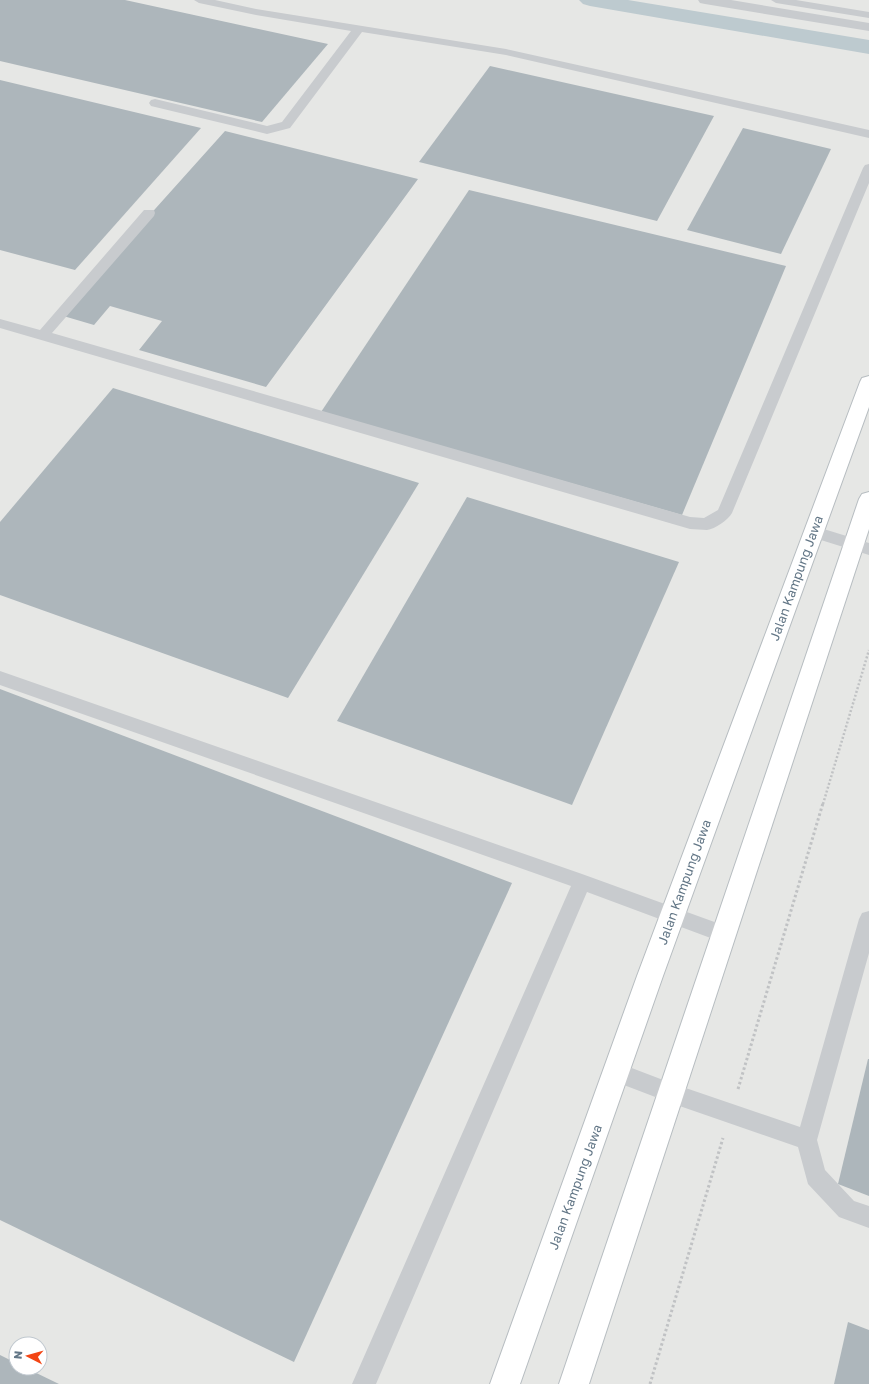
<svg xmlns="http://www.w3.org/2000/svg" width="869" height="1384" font-family="'Golos Text',sans-serif">
	<style>
		.built { fill: #e6e7e5; fill-rule: evenodd }
		.lines { fill: none; stroke-linecap: round; stroke-linejoin: round }
		.canal { fill: #bdcacf; fill-rule: evenodd }
		.building { fill: #adb6bb }
		.secondary-casing { stroke: #b7bdc1; stroke-width: 2 }
		.path-far1 { stroke: #c0c2c4; stroke-width: 2.5; stroke-dasharray: 2 2; stroke-linecap: butt }
		.path { stroke: #c0c2c4; stroke-width: 3; stroke-dasharray: 2.5 2.5; stroke-linecap: butt }
		.lane { fill: #c8cbce; fill-rule: evenodd }
		.street { fill: #c8cbce; fill-rule: evenodd }
		.secondary { fill: #fff; fill-rule: evenodd }
		.labels { text-anchor: middle; dominant-baseline: central; stroke-width: 4; stroke-linejoin: round; paint-order: stroke }
		.street-label { font-size: 13px; fill: #627686; stroke: #fff }
	</style>
	<rect width="100%" height="100%" fill="#f6f6f2"/>
	<path class="built" d="M0,0H869V1384H0ZM16,1344H40V1368H16Z"/>
	<g class="lines">
		<polygon class="canal" points="579,0 628,0 869,40 869,54 590,6 583,4"/>
	</g>
	<g class="building">
		<polygon points="0,0 125,0 328,44 262,122 0,61"/>
		<polygon points="490,66 714,116 657,221 419,162"/>
		<polygon points="0,80 201,128 75,270 0,250"/>
		<polygon points="743,128 831,149 781,254 687,230"/>
		<polygon points="225,131 418,179 266,387 139,350 162,321 110,306 94,325 60,315"/>
		<polygon points="469,190 786,266 682,515 321,412"/>
		<polygon points="113,388 419,483 288,698 0,595 0,522"/>
		<polygon points="467,497 679,562 572,805 337,721"/>
		<polygon points="0,689 512,883 294,1362 0,1220"/>
		<polygon points="868,1059 869,1059 869,1196 838,1184"/>
		<polygon points="848,1322 869,1330 869,1384 834,1384"/>
		<polygon points="0,1355 16,1363 16,1368 26,1368 59,1384 0,1384"/>
	</g>
	<g class="lines">
		<defs>
			<g id="secondary">
				<polygon points="869,376 869,407 663,976 520,1384 490,1384 637,976 860,382 862,378"/>
				<polygon points="869,492 869,529 589,1384 559,1384 859,499 862,494"/>
			</g>
		</defs>
		<use href="#secondary" class="secondary-casing"/>
		<polyline class="path-far1" points="823,804 869,650"/>
		<g class="path">
			<polyline points="738,1089 823,803"/>
			<polyline points="650,1384 723,1138"/>
		</g>
		<g class="lane">
			<polygon points="194,0 215,0 256,9 506,49 869,130 869,138 506,55 362,32 290,128 267,134 151,106 149,103 151,100 155,99 267,126 282,122 351,31 256,15 199,3"/>
			<polygon points="771,0 796,0 869,12 869,18 776,3"/>
			<path d="M869,164V183L732,513C728,520 715,529 707,530C702,530 695,529 690,529L0,328V319L40,330L144,210H154L155,213L154,216L52,333L690,517L704,518L718,510L863,168L865,165Z"/>
			<polygon points="814,526 869,543 869,555 808,536 806,532 808,528"/>
			<polygon points="0,671 582,874 731,928 734,934 731,940 724,943 587,892 376,1384 352,1384 571,886 0,685"/>
			<polygon points="869,911 869,953 817,1140 825,1170 854,1201 869,1206 869,1228 839,1217 808,1184 798,1147 671,1103 616,1082 609,1079 606,1072 609,1065 616,1062 671,1083 800,1127 859,919 862,913"/>
		</g>
		<polygon class="street" points="698,0 731,0 869,23 869,31 705,4 700,3"/>
		<use href="#secondary" class="secondary"/>
	</g>
	<g class="labels">
		<g class="street-label">
			<text transform="translate(796 578) rotate(-70)">Jalan Kampung Jawa</text>
			<text transform="translate(684 882) rotate(-70)">Jalan Kampung Jawa</text>
			<text transform="translate(575 1187) rotate(-70)">Jalan Kampung Jawa</text>
		</g>
	</g>
	<g transform="translate(28 1356) rotate(276)"><circle r="19" fill="#ffffff" stroke="#c0c8cf"/>
	<path d="M0-3L7 15L0 10L-7 15Z" fill="#f34514"/>
	<text y="-6" font-size="11" font-weight="bold" text-anchor="middle" fill="#627686">N</text>
	</g>
</svg>
